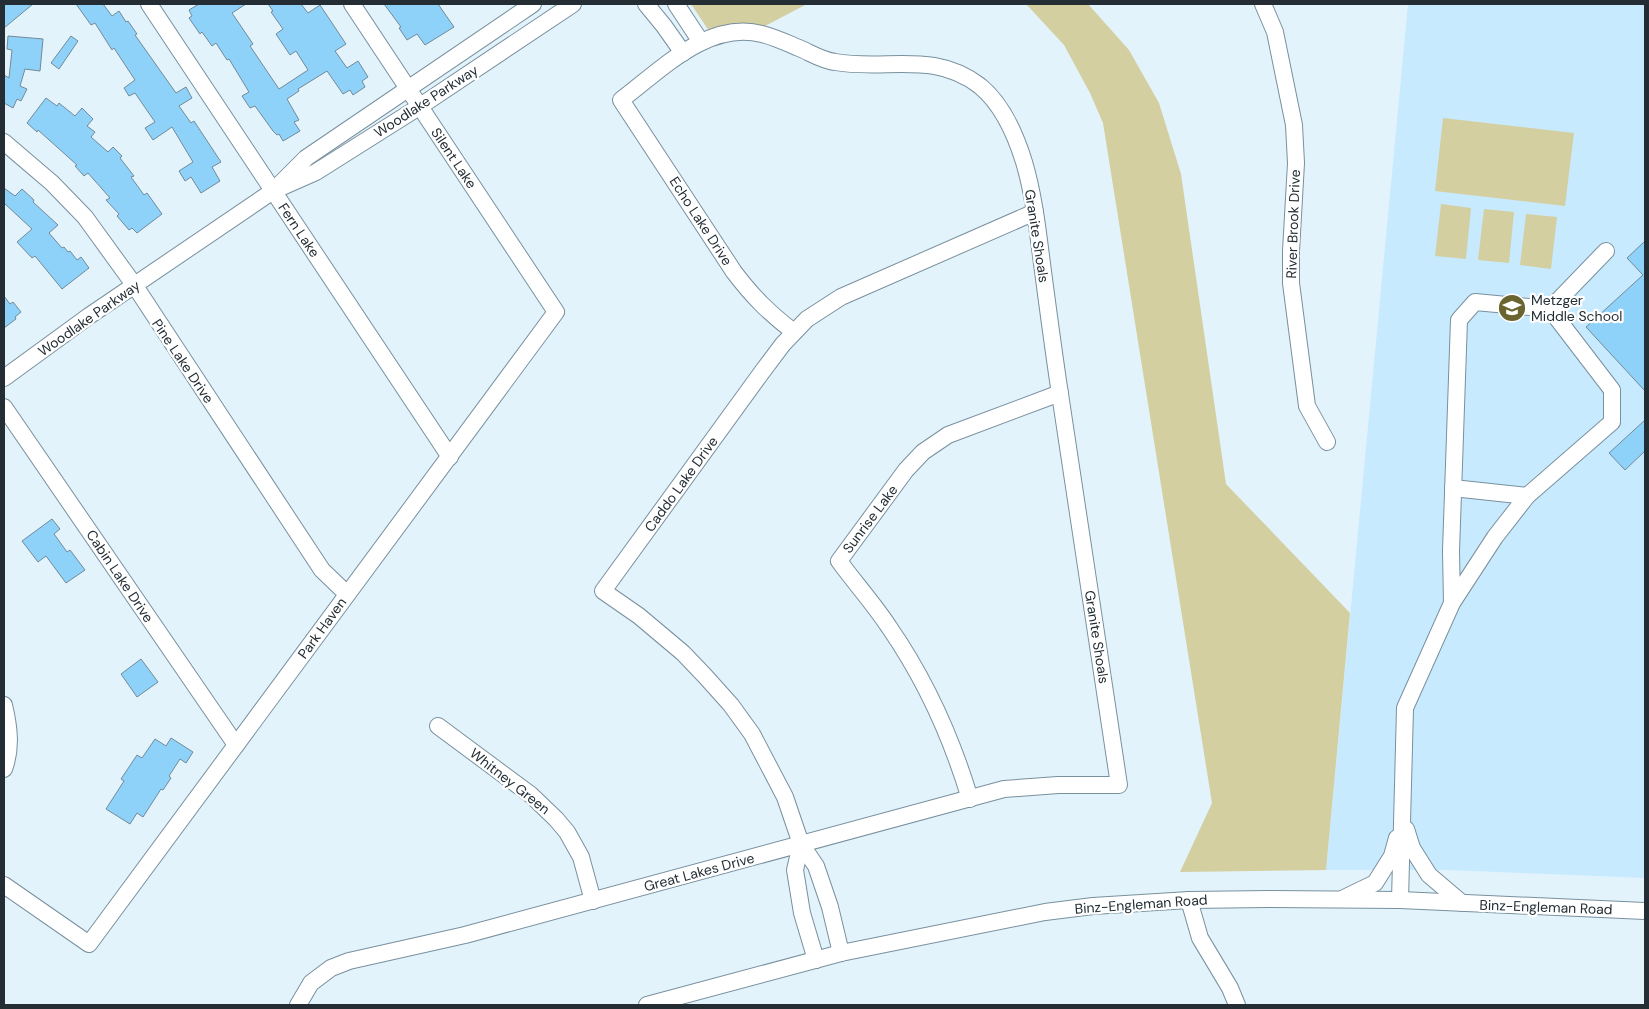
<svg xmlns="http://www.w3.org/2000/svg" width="1649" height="1009" font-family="'DM Sans',sans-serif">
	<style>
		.built { fill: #c8eafe }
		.green { fill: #d3cfa0 }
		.building { fill: #8ed2f9; stroke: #728a99 }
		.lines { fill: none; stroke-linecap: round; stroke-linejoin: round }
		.minor-casing { stroke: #78909e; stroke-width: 18 }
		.minor { stroke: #fff; stroke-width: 16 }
		.labels { text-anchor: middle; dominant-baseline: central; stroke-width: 4.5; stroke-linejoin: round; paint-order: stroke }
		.street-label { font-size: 14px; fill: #232d33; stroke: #fff }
		.poi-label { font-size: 14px; fill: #232d33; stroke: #fff; text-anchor: start }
	</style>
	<rect width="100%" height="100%" fill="#e3f3fc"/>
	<polygon class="built" points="1408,4 1645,4 1645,878 1449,870 1326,870"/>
	<g class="green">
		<polygon points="691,4 807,4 763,27 709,31"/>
		<polygon points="1026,4 1088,4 1129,50 1159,103 1181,174 1226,484 1350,613 1326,870 1180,872 1212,803 1103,123 1090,93 1064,45"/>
		<polygon points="1443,118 1574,133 1565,206 1435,191"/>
		<polygon points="1441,204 1471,208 1466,259 1435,256"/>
		<polygon points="1484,209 1514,212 1509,263 1478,260"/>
		<polygon points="1526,214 1557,217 1551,269 1520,265"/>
	</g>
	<g class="building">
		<polygon points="4,4 33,4 4,28"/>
		<polygon points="76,4 103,4 112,16 119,11 126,22 128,21 137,34 135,35 176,93 186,87 192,98 179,106 191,123 194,121 221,162 212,167 220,181 201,193 191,177 185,181 179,171 193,162 172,127 153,140 145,128 155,122 135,93 129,96 124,88 135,80 114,48 112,50 95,23 91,25"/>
		<polygon points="199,4 246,4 232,13 253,44 250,46 279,89 308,70 296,51 290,55 276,34 283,29 271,12 273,11 268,4 301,4 308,13 320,5 346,44 335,51 347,68 358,61 368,77 362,81 365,87 353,95 350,90 343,94 327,71 298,89 299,91 287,99 299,120 294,122 300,131 283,141 279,134 277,135 273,131 255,106 250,108 242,96 249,92 229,59 227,60 216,43 212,46 202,32 200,34 189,18 192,16 189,10"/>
		<polygon points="384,4 438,4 454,27 425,45 417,34 407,40 399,28 401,27"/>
		<polygon points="8,36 43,39 40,71 25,69 20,86 27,89 21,101 17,99 13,108 4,103 4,75 9,78 12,50 7,49"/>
		<polygon points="71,36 78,41 59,69 51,63"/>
		<polygon points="46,98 57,106 59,103 75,116 82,108 93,119 87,126 95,132 91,137 108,152 113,147 122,156 120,158 134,176 131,177 144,195 147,193 162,214 137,233 132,228 129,230 117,216 119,214 106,200 110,198 88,173 84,176 75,166 77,165 38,130 37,132 27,123"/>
		<polygon points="4,188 15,196 22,189 34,200 33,202 58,225 49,233 62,248 64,247 68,252 70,251 77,260 81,257 89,268 62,289 35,256 32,258 17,242 32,229 4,203"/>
		<polygon points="1645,241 1645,391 1586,327 1643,275 1627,258"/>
		<polygon points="4,296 10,304 13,302 21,312 15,317 16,319 4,328"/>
		<polygon points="1645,420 1645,451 1625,470 1609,453"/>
		<polygon points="52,519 60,529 54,534 67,552 70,550 85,570 66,583 46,556 38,562 22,541"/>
		<polygon points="141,659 158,682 137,697 121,674"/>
		<polygon points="171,738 193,752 186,763 180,759 169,776 171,778 163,790 161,789 143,817 137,813 130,824 106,809 124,781 121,779 137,755 142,758 155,739 166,746"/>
	</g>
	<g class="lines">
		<defs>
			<g id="minor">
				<polyline points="149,4 450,457"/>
				<polyline points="646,4 664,26 683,53"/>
				<polyline points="676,4 701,42"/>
				<polyline points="1263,4 1275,32 1294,125 1296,163 1291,251 1291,283 1307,406 1327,442"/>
				<polyline points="4,142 52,183 85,217 135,286 322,570 347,594"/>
				<polyline points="280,184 306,158 533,4"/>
				<polyline points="1550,309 1606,251"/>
				<polyline points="4,378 89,316 273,191 316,172 419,107 573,4"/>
				<polyline points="4,407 236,745"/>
				<polyline points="1453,488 1527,496"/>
				<path d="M4,705C9,726 12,748 4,769"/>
				<polyline points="438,726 531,795 556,819 567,832 581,857 593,901"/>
				<path d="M970,799C952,739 925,679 889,627C874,604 855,583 839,561L906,470L923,452L948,435L1060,393"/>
				<polyline points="1406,829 1412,848 1429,875 1462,903"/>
				<polyline points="801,844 795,870 802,913 816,960"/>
				<polyline points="4,885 89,944 556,312 352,4"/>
				<polyline points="1344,898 1375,883 1392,856 1397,838"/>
				<polyline points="1189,900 1200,938 1230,988 1237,1005"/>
				<polyline points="1400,900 1405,708 1452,603 1451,551 1459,320 1475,302 1550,309 1612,390 1612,422 1527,496 1495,537 1452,603"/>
				<polyline points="841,953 830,907 816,866 801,844 785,797 752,734 731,705 705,676 683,653 639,616 603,591 762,372 783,344 807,319 841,297 1035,212"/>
				<path d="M298,1005L311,983L331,968L349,961L465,935L1004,789L1058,785H1119C1100,655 1079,524 1060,394C1053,348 1047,302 1041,256C1037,224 1033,192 1024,162C1016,136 1002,104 980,86C933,50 887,71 835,62C821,60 811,53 799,48C787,43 774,37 762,34C708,20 661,70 621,100L734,272C753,297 769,313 794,332"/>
				<polyline points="647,1005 841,953 1045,912 1093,906 1189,900 1269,899 1400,900 1645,911"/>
			</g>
		</defs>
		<use href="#minor" class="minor-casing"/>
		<use href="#minor" class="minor"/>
	</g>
	<defs>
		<symbol id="school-disc" viewBox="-11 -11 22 22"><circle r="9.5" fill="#696430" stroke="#fff"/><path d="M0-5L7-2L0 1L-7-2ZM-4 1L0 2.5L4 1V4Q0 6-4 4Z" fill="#fff"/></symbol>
	</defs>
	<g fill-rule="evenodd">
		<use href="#school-disc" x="1496" y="292" width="32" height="32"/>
	</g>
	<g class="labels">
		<g class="street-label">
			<text transform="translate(426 101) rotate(-33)">Woodlake Parkway</text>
			<text transform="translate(454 158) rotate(56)">Silent Lake</text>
			<text transform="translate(701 221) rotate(57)">Echo Lake Drive</text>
			<text transform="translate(1293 224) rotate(-88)">River Brook Drive</text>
			<text transform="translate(299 230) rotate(56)">Fern Lake</text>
			<text transform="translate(1037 236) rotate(81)">Granite Shoals</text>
			<text transform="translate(89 318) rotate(-35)">Woodlake Parkway</text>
			<text transform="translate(183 361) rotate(56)">Pine Lake Drive</text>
			<text transform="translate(681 484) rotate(-54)">Caddo Lake Drive</text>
			<text transform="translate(870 519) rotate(-53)">Sunrise Lake</text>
			<text transform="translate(120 576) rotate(56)">Cabin Lake Drive</text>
			<text transform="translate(322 628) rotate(-54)">Park Haven</text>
			<text transform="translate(1097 637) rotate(81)">Granite Shoals</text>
			<text transform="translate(510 781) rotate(38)">Whitney Green</text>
			<text transform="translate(699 872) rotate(-15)">Great Lakes Drive</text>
			<text transform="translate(1141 904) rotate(-4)">Binz-Engleman Road</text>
			<text transform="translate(1546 907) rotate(2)">Binz-Engleman Road</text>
		</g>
		<g class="poi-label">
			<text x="1531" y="300">Metzger<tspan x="1531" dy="16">Middle School</tspan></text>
		</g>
	</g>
	<rect width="1649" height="1009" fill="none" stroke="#232d33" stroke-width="10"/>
</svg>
